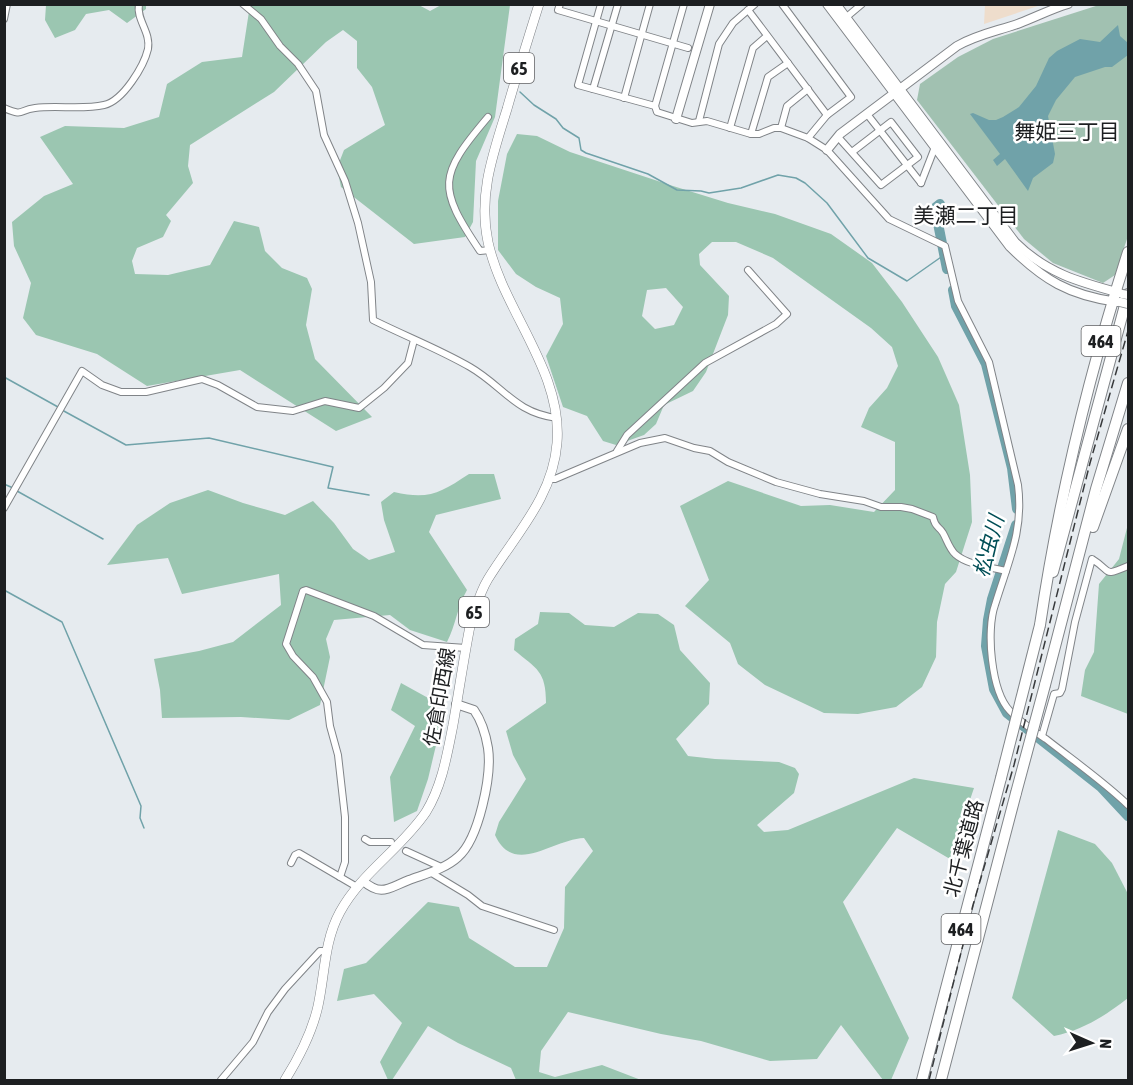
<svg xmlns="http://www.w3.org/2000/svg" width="1133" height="1085" font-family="'Asap Condensed','Noto Sans JP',sans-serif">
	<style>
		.education { fill: #edc }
		.green { fill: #a1c1b1 }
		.forest { fill: #9bc6b1; fill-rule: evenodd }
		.water { fill: #70a2a9 }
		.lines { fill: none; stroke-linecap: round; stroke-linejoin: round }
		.stream { stroke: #70a2a9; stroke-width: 1.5 }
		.river { stroke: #70a2a9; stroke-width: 10 }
		.street-casing { stroke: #808488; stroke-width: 8 }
		.secondary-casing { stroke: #808488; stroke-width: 10 }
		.primary-casing { stroke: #808488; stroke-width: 10 }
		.highway-casing { stroke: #808488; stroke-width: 12 }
		.street { stroke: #fff; stroke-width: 6 }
		.secondary { stroke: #fff; stroke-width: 8 }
		.primary { stroke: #fff; stroke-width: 9 }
		.highway { stroke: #fff; stroke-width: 10 }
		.rail { stroke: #37393b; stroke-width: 1.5; stroke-dasharray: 9 4.5; stroke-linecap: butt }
		.secondary-bridge-casing { stroke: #808488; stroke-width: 10; stroke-linecap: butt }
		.highway-bridge-casing { stroke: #808488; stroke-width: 12; stroke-linecap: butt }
		.secondary-bridge { stroke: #fff; stroke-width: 8 }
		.highway-bridge { stroke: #fff; stroke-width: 10 }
		.labels { text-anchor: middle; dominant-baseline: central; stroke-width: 5; stroke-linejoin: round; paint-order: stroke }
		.shield { fill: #fff; stroke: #616264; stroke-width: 1.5 }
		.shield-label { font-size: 18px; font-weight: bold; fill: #1d1f21 }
		.street-label { font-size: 20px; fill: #1d1f21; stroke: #fff }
		.neighbourhood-label { font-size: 21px; fill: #1d1f21; stroke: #fff }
		.water-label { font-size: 21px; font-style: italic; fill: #004e56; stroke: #fff }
	</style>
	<rect width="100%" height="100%" fill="#e6ebef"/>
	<polygon class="education" points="985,5 985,4 1041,5 984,24"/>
	<polygon class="green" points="1099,5 1128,5 1128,236 1115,275 1103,283 1053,263 1024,239 917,100 920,84 958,57 993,39"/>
	<g class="forest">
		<polygon points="417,4 430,11 441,5 510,5 495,117 476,161 473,222 465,237 414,244 341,187 337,168 344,150 385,125 372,87 357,68 357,41 343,30 326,42 274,92 190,145 188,166 193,183 166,215 171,221 163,237 137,248 132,261 135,274 168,275 210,265 234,221 259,227 265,251 282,268 307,278 312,289 306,325 315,359 372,417 336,431 240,370 147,386 97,354 36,335 23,318 31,283 14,246 12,222 44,196 73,184 40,137 65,126 124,128 159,117 167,84 202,62 242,57 250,5"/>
		<polygon points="46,5 146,5 146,9 127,23 109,10 86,14 75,30 55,38 45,20"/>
		<path d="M517,134L537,136L570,152L673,186L728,203L775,214L831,234L872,263L902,302L938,357L959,405L970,475L972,522L956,572L945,584L937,622L936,657L922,687L896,707L858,714L824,713L765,685L738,664L730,643L685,606L709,580L680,506L728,481L801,506L830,505L874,512L895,490V442L861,427L869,408L887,388L898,366L892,347L871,328L773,258L736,242H712L699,254L700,265L729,296L728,315L706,372L693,391L664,405L656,424L644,435L616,445L603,441L587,416L563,407L546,356L563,324L560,298L536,287L516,274L498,250V201L507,154ZM666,288L683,307L674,325L655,329L642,316L647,290Z"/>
		<path d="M469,474H494L501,499L436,515L429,532L467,590C457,607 456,625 447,642L410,630L390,615L334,620L326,639L330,657L320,705L289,720L241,717L162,718L160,690L154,659L199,651L233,642L281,605L279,574L182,594L168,558L107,565L137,525L170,503L208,490L243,503L285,515L313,501L334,523L353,549L369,560L395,552L384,520L381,502L394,492C429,500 440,493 469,474Z"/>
		<polygon points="1128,524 1128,714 1081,696 1085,670 1094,652 1099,584 1119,559"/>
		<path d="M540,612L569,613L585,625L614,627L638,613L658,614L674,625L680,650L710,683L709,704L676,739L688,756L715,759L779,762L795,768L799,774L794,793L757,825L764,832L788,830L914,778L974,788L950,859L897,828L843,902L909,1038L891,1080H883L841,1025L817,1059L770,1061L701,1041L661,1034L568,1012L541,1051L539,1072L555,1077L602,1065L641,1080H516L511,1068L458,1043L428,1026L392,1080H388L380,1062L402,1023L374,994L337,1001L344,969L366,963L428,902L459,907L469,938L515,967H547L564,928L565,887L593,851L584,838C553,839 514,877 495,835L499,822L526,779L513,755L506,731L546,703C546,671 537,669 514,650L515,639L538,624Z"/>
		<polygon points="401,683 430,699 443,716 428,779 417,811 394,822 390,777 415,726 391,710"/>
		<path d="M1058,830L1095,844L1112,863L1128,894V998C1105,1016 1083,1030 1054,1036L1012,998Z"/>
	</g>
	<polygon class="water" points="1118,25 1120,36 1128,43 1128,55 1112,67 1105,67 1075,77 1056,100 1048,116 1055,154 1053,163 1033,178 1028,191 1005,159 997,166 993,160 1000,154 970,114 973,113 989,120 996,120 1003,117 1019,107 1036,86 1049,58 1057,51 1080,39 1100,42"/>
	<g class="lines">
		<g class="stream">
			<polyline points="520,92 534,105 556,119 563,128 579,138 581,150 586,153 648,174 677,190 701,191 709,193 741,188 778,175 796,178 805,183 827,203 868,258 907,281 944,255"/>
			<polyline points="4,377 58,407"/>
			<polyline points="62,410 126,445 209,438 333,467 328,488 369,495"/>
			<polyline points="4,484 13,488"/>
			<polyline points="17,491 103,539"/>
			<polyline points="4,590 62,622 141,806 140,818 144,828"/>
		</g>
		<g class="river">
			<polyline points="940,204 935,208 947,269"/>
			<polyline points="953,290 956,306 986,364 1012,468 1017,509"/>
			<polyline points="1016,525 992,599 988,620 986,646 994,689 1007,713 1101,787 1128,816"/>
		</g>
		<defs>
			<g id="street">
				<path d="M243,4L261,19L280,46L298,64L316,91L324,135L345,181L358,223L371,282L373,320C405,336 439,349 470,367C503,386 515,413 557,418"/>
				<polyline points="560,4 558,10 688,48"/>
				<path d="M601,4L578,85L655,106L657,112L692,123L707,121L751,134H759L774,128H781L808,138L827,150L889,219L945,246L958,301L989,362L1018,485C1024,531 1008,562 995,605C986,630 991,691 1010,711C1020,722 1034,731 1046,739C1074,761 1103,781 1128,805"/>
				<polyline points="782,4 851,97 827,115 808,138"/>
				<polyline points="748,10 827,115"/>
				<polyline points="4,19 7,4"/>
				<polyline points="843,20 862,4"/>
				<polyline points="593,89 618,4"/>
				<polyline points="624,98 650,4"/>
				<polyline points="655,106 684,4"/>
				<path d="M4,108C25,117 18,110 35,108C57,105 82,110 104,105C123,101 144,66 148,49C151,32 136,20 139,4"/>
				<polyline points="867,114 921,183"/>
				<path d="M488,117C438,176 437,187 480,251L490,250"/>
				<polyline points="699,121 719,44 733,23 755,4"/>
				<polyline points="730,128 753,48 767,36"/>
				<polyline points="781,128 787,106 808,89"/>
				<polyline points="751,134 768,77 788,63"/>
				<polyline points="838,137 881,185 918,157 891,122 852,152"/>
				<polyline points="921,183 935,147"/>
				<polyline points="617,451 627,435 705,363 776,324 787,314 748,270"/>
				<path d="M550,479H555L640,443L665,438L694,448L710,451L728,462L776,482L820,494L864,501L881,507H901L912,509L933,517C935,528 939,526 943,533C947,540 949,548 955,554C967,565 990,567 1006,571"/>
				<polyline points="4,508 82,371 102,385 121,392 146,392 202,379 218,385 257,407 293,411 325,401 359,408 384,388 408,363 414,340"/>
				<path d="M1042,736L1054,694L1060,693L1062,689L1075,622L1092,559C1113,572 1102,577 1128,566"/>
				<polyline points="365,839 370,842 391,842"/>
				<polyline points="406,851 441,867"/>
				<polyline points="291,863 295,855 299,853 357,887"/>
				<polyline points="430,872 468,895 482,906 554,930"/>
				<polyline points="340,877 345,862 345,817 338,755 330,726 327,702 313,677 293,656 286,644 303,591 306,590 374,616 423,645 466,648"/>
				<polyline points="221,1080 253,1042 268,1012 285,989 320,951 326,951"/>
			</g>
			<g id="secondary">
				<path d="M827,4L1010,247C1044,280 1068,295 1117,302"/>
				<path d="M836,4L1015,242C1046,273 1079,282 1120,293"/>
				<polyline points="676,119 710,4"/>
				<path d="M827,150L840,134L957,46C978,34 998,31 1020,23C1036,17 1051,9 1068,4"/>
				<path d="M363,881C382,897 388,888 409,880C425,874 445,869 458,857C479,839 492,775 488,748C486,736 481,720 474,710L456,704"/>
			</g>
			<path id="primary" d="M285,1080C300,1056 312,1033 318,1006C325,974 324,941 340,912C361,873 401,849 426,812C442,786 447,755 453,725C459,691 464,656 471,621C476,607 480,592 488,579C515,535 553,497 557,443C563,371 503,311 488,242C478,195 493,154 507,109C517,74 528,39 539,4"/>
			<g id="highway">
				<polyline points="1093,527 1128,429"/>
				<polyline points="1053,572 1128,294"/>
				<path d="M1040,625C1059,497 1089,374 1128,252"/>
				<polyline points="1045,685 1096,489 1128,383"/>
				<polyline points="922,1080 1001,778"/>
				<polyline points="941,1080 1016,793"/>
			</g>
		</defs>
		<use href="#street" class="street-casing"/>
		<use href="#secondary" class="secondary-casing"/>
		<use href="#primary" class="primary-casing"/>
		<use href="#highway" class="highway-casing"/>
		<use href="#street" class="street"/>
		<use href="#secondary" class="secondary"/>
		<use href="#primary" class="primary"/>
		<use href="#highway" class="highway"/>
		<polyline class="rail" points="929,1080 973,905 1014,765 1090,463 1128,331"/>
		<defs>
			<g id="secondary-bridge">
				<polyline points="1122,294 1128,295"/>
				<polyline points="1120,302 1128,304"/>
			</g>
			<g id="highway-bridge">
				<polyline points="1001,778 1040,625"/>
				<polyline points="1016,793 1045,685"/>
			</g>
		</defs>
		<use href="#secondary-bridge" class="secondary-bridge-casing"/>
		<use href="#highway-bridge" class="highway-bridge-casing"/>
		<use href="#secondary-bridge" class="secondary-bridge"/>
		<use href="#highway-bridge" class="highway-bridge"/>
	</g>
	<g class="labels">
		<g class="shield">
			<rect x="504" y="53" width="30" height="30" rx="4.5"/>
			<rect x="1081.5" y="326" width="39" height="30" rx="4.5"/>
			<rect x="459" y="597" width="30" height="30" rx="4.5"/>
			<rect x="941.5" y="914" width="39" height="30" rx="4.5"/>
		</g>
		<g class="shield-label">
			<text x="519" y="68">65</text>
			<text x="1101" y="341">464</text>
			<text x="474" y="612">65</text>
			<text x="961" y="929">464</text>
		</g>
		<g class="street-label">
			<text transform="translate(439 697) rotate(-80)">佐倉印西線</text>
			<text transform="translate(963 848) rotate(-75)">北千葉道路</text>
		</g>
		<g class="neighbourhood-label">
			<text x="1067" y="131">舞姫三丁目</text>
			<text x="966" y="215">美瀬二丁目</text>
		</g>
		<g class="water-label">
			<text transform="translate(988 546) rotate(-75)">松虫川</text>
		</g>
	</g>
	<rect width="1133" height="1085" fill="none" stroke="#1d1f21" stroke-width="12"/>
	<g transform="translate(1091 1043) rotate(93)" stroke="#ffffff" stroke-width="4.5" paint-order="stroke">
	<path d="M0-4.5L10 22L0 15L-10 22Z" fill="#1d1f21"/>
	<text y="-9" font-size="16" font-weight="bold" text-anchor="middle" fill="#1d1f21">N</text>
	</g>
</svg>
